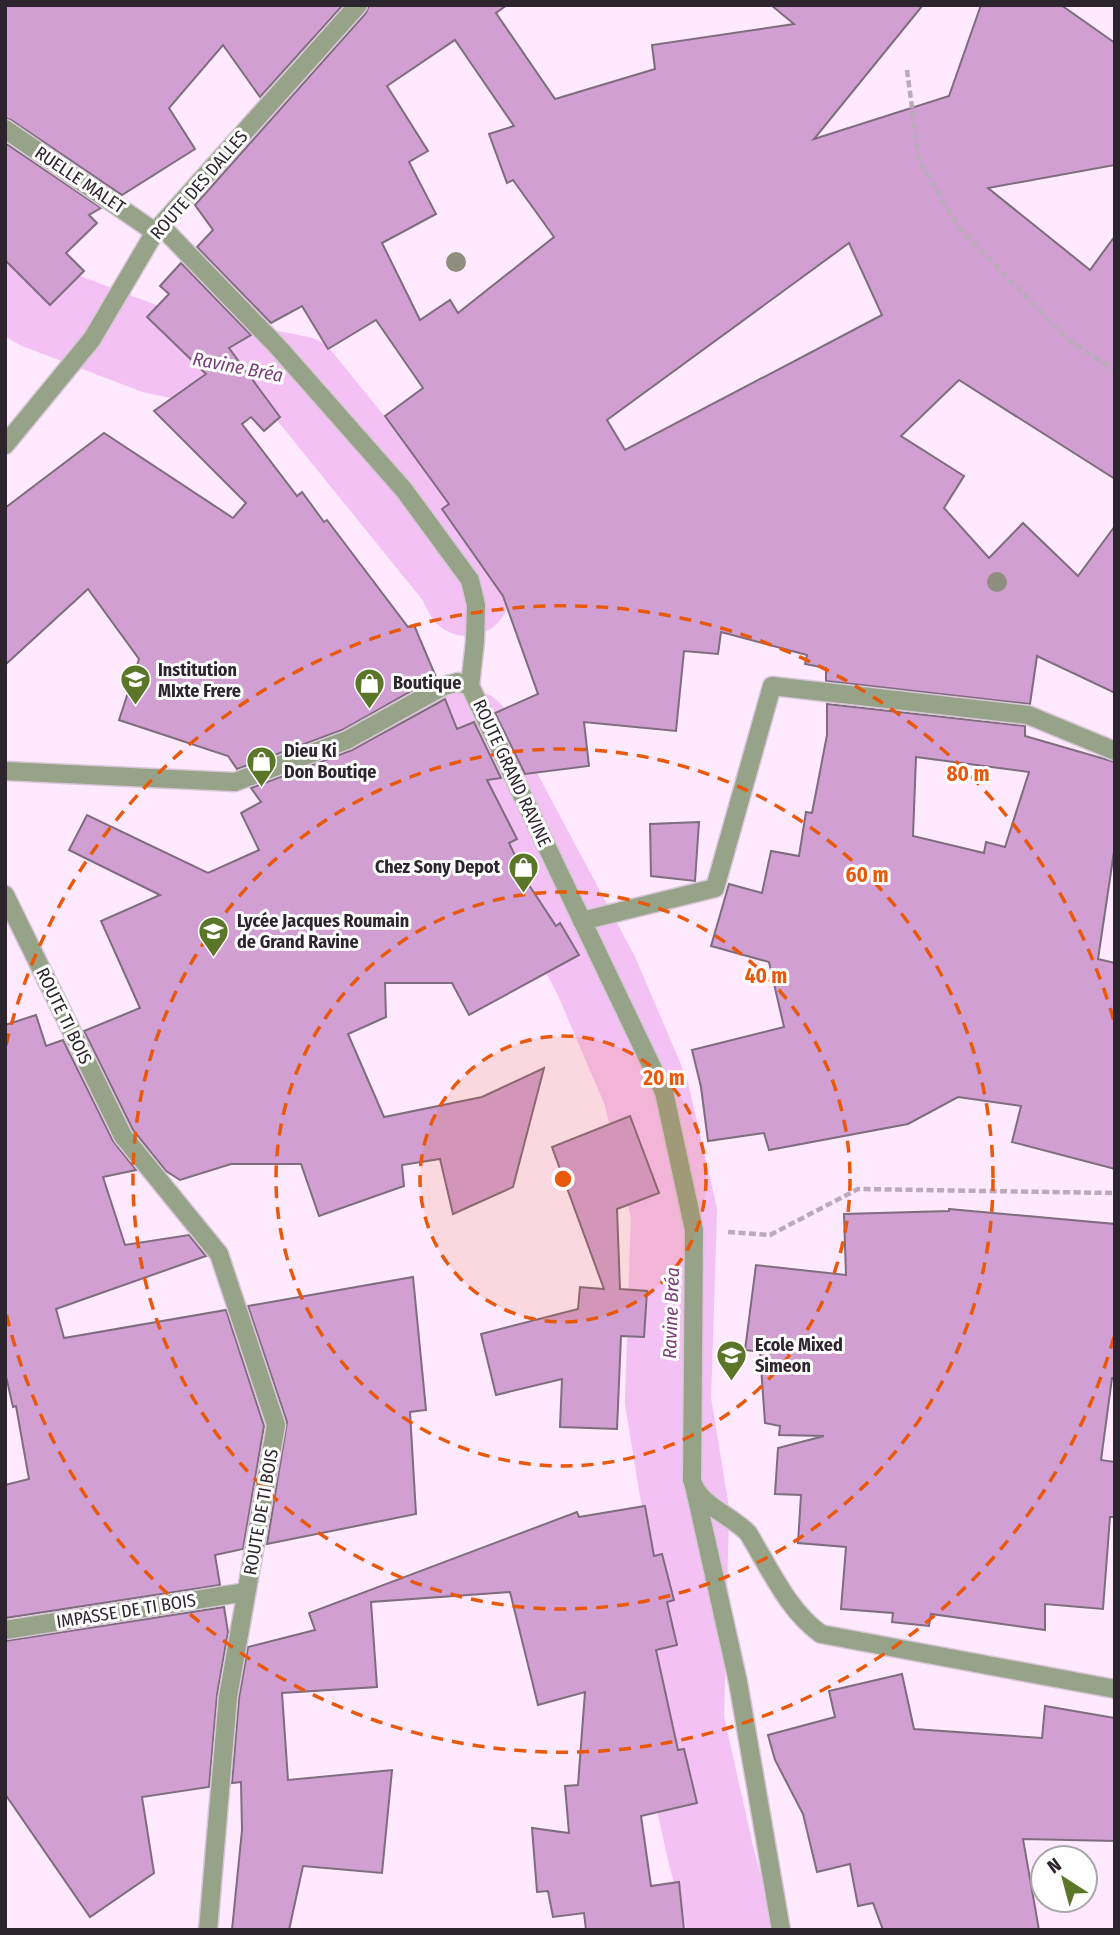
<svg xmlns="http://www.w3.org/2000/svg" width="1120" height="1935" font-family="'Fira Sans Condensed',sans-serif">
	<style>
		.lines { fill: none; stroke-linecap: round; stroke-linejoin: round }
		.river { stroke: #f4c1f4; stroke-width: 86 }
		.building { fill: #d19fd1; stroke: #7f6c7e; stroke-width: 2; fill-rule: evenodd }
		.street-casing { stroke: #d8c6d8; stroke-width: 21 }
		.path { stroke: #baaaba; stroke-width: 4.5; stroke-dasharray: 7 3.5; stroke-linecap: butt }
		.street { stroke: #97a388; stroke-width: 18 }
		.tree { fill: #8f8e7f }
		.ring { fill: none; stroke: #e8590c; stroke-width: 3.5; stroke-dasharray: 12 9 }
		.labels { text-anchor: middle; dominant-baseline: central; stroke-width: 6; stroke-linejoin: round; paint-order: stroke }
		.street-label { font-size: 18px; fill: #2d252d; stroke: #fefefe }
		.poi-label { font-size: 18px; font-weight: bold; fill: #2d252d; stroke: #fefefe; text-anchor: start }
		.water-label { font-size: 19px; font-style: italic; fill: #793d7a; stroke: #fefefe }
		.centre { fill: #e8590c; stroke: #fefefe; stroke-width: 3.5 }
		.ring-label { font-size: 21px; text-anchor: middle; font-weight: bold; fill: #e8590c; stroke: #fefefe; stroke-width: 6; stroke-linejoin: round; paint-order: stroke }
	</style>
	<rect width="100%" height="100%" fill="#fee9fe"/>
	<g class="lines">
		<g class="river">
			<polyline points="5,285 38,306 156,351 299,379 460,578 467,593"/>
			<polyline points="469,733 491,778 596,975 646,1092 674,1213 668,1401 686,1511 681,1721 711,1855 731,1930"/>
		</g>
	</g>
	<g class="building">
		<polygon points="5,5 343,5 260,97 223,45 169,108 195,149 122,195 11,120 5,118"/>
		<path d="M369,5H507L496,13L555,99L655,69L652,45L794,24L771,5H923L814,139L949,96L981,5H1061L1115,43V165L988,188L1090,270L1115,236V479L959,380L901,436L964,476L944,508L989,558L1023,523L1078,576L1115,526V693L1037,656L1030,704L826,681V668L805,664L807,655L721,632L718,654L684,651L676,731L584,722L589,766L525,774L495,713L538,694L503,596L442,509L449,504L385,416L423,388L376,320L328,349L302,306L271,323L197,247L213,230L195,205L366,13ZM455,40L514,126L489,134L507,183L513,180L554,237L458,313L450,300L420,320L382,243L436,214L409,162L428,151L387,86ZM849,243L882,315L625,450L607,420Z"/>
		<polygon points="5,143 101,208 89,215 97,223 66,253 84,271 50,305 5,260"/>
		<polygon points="181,263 251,335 229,348 280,417 264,431 251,417 242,424 297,496 302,492 324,522 327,520 408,627 414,625 436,677 342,730 237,769 228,756 119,720 139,659 88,589 5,665 5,508 104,433 233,518 246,503 154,411 206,374 147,317 169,294 160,286"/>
		<polygon points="445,699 457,729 474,722 501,778 487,780 517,839 509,843 529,885 556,926 560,923 579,955 469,1015 452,983 385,983 386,1017 348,1034 384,1117 482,1097 544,1068 513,1187 453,1214 440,1159 402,1165 404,1186 319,1216 301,1164 231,1164 180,1180 166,1171 133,1130 84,1031 140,1008 101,921 160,895 69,850 87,815 208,873 259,850 241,813 261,802 251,788 352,750"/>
		<path d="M827,704L1025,726V736L1115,762V845L1098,959L1115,963V1169L1012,1142L1021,1106L958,1097L908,1124L769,1150L764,1133L708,1141L701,1087L692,1050L784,1027L769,962L711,946L729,884L762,893L771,851L799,856L806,812L812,813L827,735ZM916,757L1029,772L1005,847L986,842L984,853L913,836Z"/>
		<polygon points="699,822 695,881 651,876 650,824"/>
		<polygon points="36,1015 46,1046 63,1040 113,1141 136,1170 103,1177 125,1245 189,1235 206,1256 56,1309 64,1338 226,1310 264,1426 243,1549 215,1555 220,1585 5,1618 5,1485 29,1479 16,1406 13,1407 5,1372 5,1025"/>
		<polygon points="630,1116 659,1193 617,1209 620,1289 647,1291 644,1337 621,1336 617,1429 560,1427 562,1379 496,1395 481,1334 578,1309 580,1287 604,1289 552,1147"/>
		<polygon points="949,1209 1115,1224 1115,1378 1112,1378 1101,1460 1115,1462 1115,1517 1110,1517 1103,1609 1045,1604 1045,1630 931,1614 929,1626 892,1622 893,1613 841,1609 846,1547 798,1543 801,1495 775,1494 778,1448 824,1436 779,1435 780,1426 765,1423 760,1352 745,1350 756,1265 846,1275 844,1214 949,1211"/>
		<polygon points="413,1277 426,1410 410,1412 416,1514 267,1544 287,1422 248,1306"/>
		<polygon points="645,1506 654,1556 662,1554 674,1600 667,1602 677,1645 656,1650 678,1750 684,1749 697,1803 641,1816 651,1886 679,1882 684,1930 586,1930 584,1913 553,1917 548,1891 537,1892 532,1828 569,1833 565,1786 578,1785 585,1692 538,1705 510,1592 371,1602 377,1687 282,1693 288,1780 392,1770 382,1873 303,1866 289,1930 232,1930 242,1830 241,1782 232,1783 239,1698 248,1647 315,1630 309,1613 577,1512 579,1517"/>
		<polygon points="224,1607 228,1632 217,1695 209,1787 142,1797 154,1873 90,1917 5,1794 5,1641"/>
		<polygon points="902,1674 914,1729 1042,1738 1045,1706 1115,1718 1115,1841 1023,1839 1039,1930 883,1930 873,1903 858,1906 850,1864 817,1872 803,1814 775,1760 768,1735 835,1717 829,1691"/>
	</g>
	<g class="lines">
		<defs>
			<g id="street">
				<polyline points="5,129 155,232"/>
				<polyline points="161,226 278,347 404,490 470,580 476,605 475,641 470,686"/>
				<polyline points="5,445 92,339 155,232 358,5"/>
				<path d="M5,771L235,782L347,740L444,686L458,682L470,686L664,1092L694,1230L692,1480C698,1505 731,1515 748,1533C769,1567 788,1611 821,1634L1115,1689"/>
				<polyline points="5,895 123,1136 219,1254 276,1425 228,1697 208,1930"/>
				<polyline points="582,921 715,888 772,686 1028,715 1115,751"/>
				<polyline points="695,1490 738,1682 781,1930"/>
				<polyline points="5,1630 246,1592"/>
			</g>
		</defs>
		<use href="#street" class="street-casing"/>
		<g class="path">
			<polyline points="907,70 919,161 959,228 1067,339 1115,370"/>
			<polyline points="728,1232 770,1235 858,1189 1115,1193"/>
		</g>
		<use href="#street" class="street"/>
	</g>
	<g class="tree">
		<circle cx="456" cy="262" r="10"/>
		<circle cx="997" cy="582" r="10"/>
	</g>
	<circle cx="563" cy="1179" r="143" fill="#e8590c" fill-opacity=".12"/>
	<g class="ring">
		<circle cx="563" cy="1179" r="143"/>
		<circle cx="563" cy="1179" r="287"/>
		<circle cx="563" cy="1179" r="430"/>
		<path d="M1114 1337A573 573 0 0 1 6 1313M6 1045A573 573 0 0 1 1114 1021"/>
	</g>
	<defs>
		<symbol id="school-pin" viewBox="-11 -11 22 30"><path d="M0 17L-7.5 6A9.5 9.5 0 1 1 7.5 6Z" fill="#5b7529" stroke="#fefefe"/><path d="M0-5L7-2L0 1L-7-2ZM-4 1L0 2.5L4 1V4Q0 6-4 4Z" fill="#fff"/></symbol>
		<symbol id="shop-pin" viewBox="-11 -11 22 30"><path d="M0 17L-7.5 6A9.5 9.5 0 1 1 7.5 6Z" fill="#5b7529" stroke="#fefefe"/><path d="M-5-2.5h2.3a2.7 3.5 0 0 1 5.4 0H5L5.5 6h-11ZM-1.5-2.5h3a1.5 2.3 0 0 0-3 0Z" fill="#fff"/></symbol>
	</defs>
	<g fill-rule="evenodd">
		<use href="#school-pin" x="118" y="662" width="35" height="47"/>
		<use href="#shop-pin" x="352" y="666" width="35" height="47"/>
		<use href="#shop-pin" x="244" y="744" width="35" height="47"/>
		<use href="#shop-pin" x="506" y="850" width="35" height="47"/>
		<use href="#school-pin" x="196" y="914" width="35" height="47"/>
		<use href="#school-pin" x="714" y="1338" width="35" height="47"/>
	</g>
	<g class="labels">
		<g class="street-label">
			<text transform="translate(80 180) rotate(34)">RUELLE MALET</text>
			<text transform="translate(199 185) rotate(-49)">ROUTE DES DALLES</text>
			<text transform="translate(512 773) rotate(65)">ROUTE GRAND RAVINE</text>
			<text transform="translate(64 1016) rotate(64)">ROUTE TI BOIS</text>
			<text transform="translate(261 1512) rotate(-80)">ROUTE DE TI BOIS</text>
			<text transform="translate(126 1611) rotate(-9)">IMPASSE DE TI BOIS</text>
		</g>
		<g class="poi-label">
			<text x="158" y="670">Institution<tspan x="158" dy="21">MIxte Frere</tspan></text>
			<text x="393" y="683">Boutique</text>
			<text x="284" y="751">Dieu Ki<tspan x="284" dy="21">Don Boutiqe</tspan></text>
			<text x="500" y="867" text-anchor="end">Chez Sony Depot</text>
			<text x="237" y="921">Lycée Jacques Roumain<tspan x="237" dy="21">de Grand Ravine</tspan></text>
			<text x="755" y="1345">Ecole Mixed<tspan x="755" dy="21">Simeon</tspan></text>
		</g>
		<g class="water-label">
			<text transform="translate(238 367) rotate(11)">Ravine Bréa</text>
			<text transform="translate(671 1313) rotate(-88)">Ravine Bréa</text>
		</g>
	</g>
	<circle cx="563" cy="1179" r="10" class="centre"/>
	<g class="ring-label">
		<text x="968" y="781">80 m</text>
		<text x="867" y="882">60 m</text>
		<text x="766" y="983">40 m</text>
		<text x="664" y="1085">20 m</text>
	</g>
	<rect width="1120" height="1935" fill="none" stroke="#2d252d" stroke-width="14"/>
	<g transform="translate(1064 1879) rotate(324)"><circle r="33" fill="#fefefe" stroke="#aaa7aa" stroke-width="2"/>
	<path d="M0-5L12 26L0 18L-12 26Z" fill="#5b7529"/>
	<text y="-10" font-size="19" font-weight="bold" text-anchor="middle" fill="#2d252d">N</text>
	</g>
</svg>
